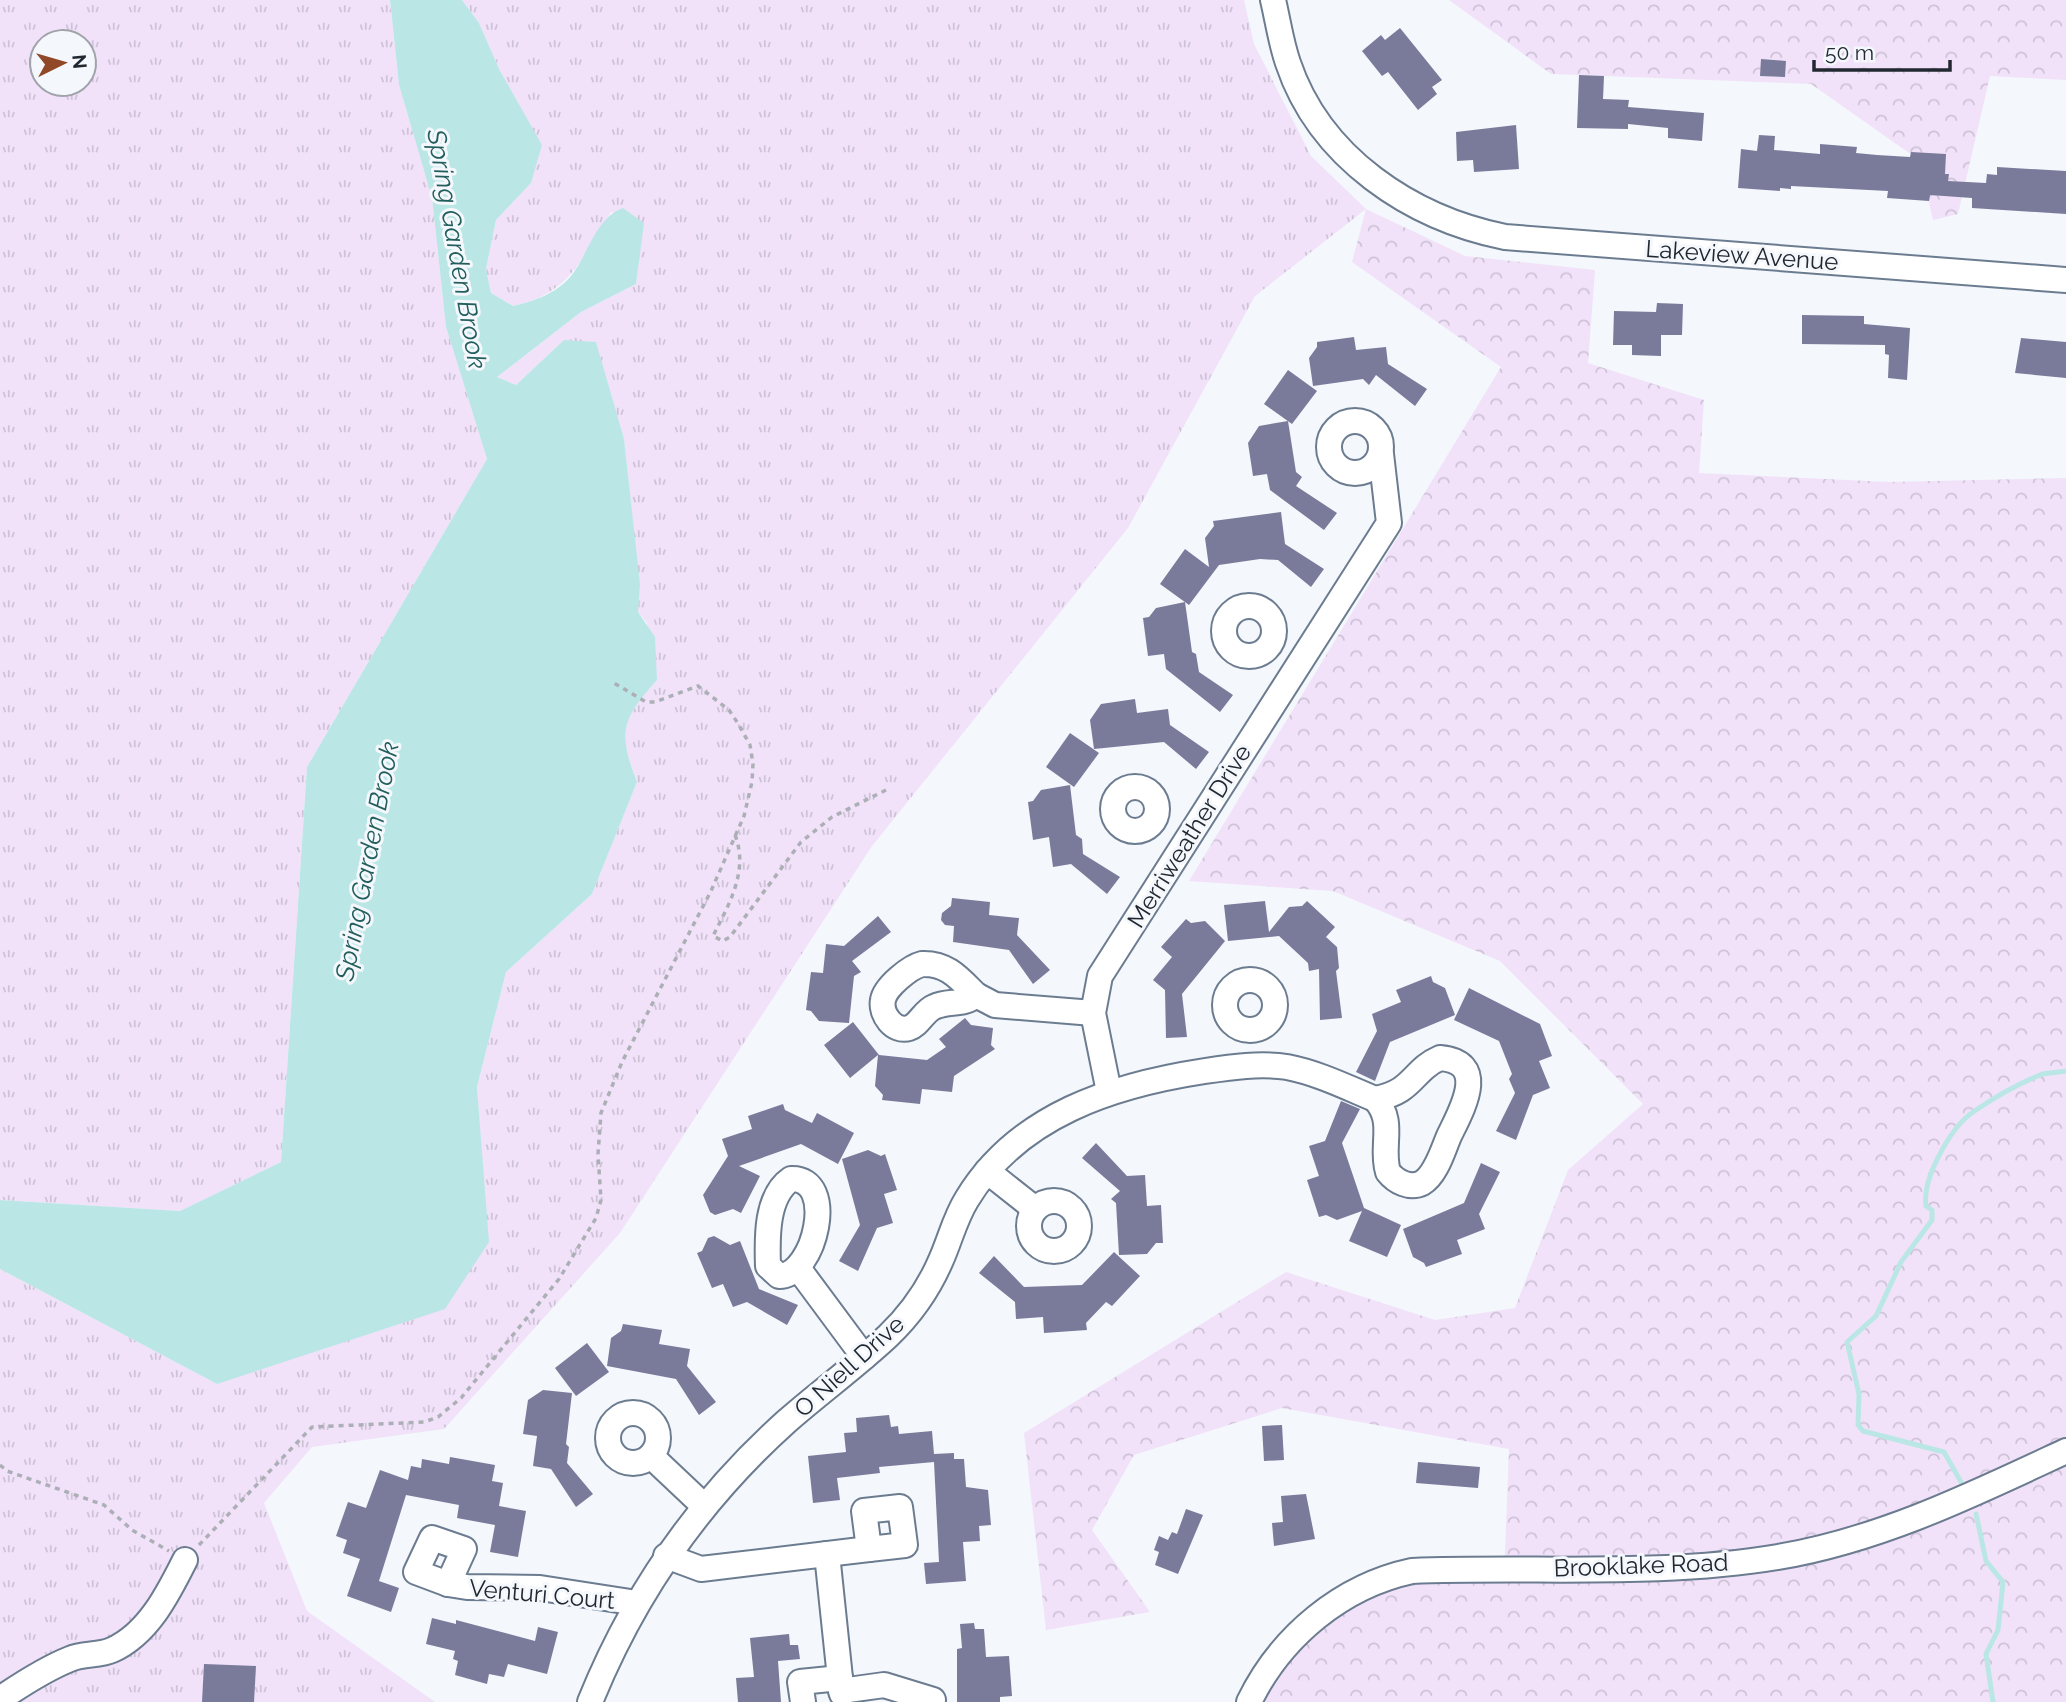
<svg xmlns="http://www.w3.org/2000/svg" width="2066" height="1702" font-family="Raleway,sans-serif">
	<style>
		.grass { fill: url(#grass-tufts); fill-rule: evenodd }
		.forest { fill: url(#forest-crowns) }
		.water { fill: #bae7e5 }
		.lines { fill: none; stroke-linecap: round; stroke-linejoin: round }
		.stream { stroke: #bae7e5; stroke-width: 5 }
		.building { fill: #7a7b9a }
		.minor-casing { stroke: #6c7c90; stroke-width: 28 }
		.path { stroke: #acb0b6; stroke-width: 3.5; stroke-dasharray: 5 5; stroke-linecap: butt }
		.minor { stroke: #fff; stroke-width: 24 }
		.labels { text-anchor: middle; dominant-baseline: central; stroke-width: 6; stroke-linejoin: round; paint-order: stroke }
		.street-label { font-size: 24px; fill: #212830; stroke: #f4f7fc }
		.water-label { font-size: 26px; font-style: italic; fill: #215e5c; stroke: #f4f7fc }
	</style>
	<defs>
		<pattern id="grass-tufts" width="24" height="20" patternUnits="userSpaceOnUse" patternTransform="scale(1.75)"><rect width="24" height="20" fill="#f1e2fa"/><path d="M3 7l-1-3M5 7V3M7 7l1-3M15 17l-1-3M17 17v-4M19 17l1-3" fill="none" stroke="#cec2d7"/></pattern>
		<pattern id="forest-crowns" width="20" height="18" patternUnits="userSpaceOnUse" patternTransform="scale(1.75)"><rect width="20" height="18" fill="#f1e2fa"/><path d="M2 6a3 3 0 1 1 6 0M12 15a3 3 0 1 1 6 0" fill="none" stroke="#cec2d7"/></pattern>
	</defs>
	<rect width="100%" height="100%" fill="#f4f7fc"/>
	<g class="grass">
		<path d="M0,0H390L399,85L432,198L446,327L487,459L307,767L281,1162L180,1211L0,1200ZM42,42H84V84H42Z"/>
		<path d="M462,0H1244L1254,44L1311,156L1366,209L1255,296L1128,528L872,846L620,1233L444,1429L312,1447L264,1503L307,1611L435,1702H0V1269L217,1384L488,1243L477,1087L506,972L592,894L637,782C618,733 621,720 657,680L647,623L638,612L639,584L624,439L616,415L564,340L516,385L497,377L581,312L636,284L643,223L611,212C582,258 570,294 513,306L491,293L486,269L496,220L531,183L500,71L479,23Z"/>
	</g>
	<g class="forest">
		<polygon points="1449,0 2066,0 2066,80 1990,76 1958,214 1933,220 1919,160 1811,84 1551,74"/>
		<polygon points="1366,209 1465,256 1595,270 1588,363 1704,400 1699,473 1889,482 2066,478 2066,1702 1250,1702 1320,1617 1378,1582 1504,1578 1509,1449 1282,1408 1134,1455 1092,1530 1150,1612 1046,1630 1024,1433 1286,1272 1435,1320 1515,1308 1568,1170 1643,1104 1500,961 1333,891 1189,881 1501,367 1352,262"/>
	</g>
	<path class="water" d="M390,0H462L479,23L500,71L542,145L531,183L496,220L486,269L491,293L513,306C534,301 556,294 571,276C588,255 596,217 623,208L644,223L636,284L581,312L497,377L516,385L564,340L596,342L624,439L640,584L638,612L655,637L657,680C621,720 618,733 637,782L592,894L506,972L477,1087L489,1242L445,1309L217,1384L0,1269V1200L180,1211L281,1162L307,767L487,459L446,327L432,198L399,85Z"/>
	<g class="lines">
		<g class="stream">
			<path d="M1961,1482L1944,1452L1863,1431L1858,1425L1859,1394L1847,1342L1876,1316L1901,1262L1932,1220V1210L1926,1206C1922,1179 1950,1128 1973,1112C1992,1099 2018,1084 2040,1075C2047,1072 2057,1073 2066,1071"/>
			<polyline points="1976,1514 1986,1561 2003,1582 1998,1630 1986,1654 1993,1702"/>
		</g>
	</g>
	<g class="building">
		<polygon points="1400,28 1442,80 1432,87 1437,94 1418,110 1388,72 1382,76 1362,51 1381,35 1385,40"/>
		<polygon points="1761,59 1786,61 1785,77 1760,76"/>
		<polygon points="1579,75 1604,76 1603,99 1629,100 1628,107 1704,113 1702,141 1668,138 1668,128 1628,124 1628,129 1577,128"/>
		<polygon points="1516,125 1519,169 1474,172 1473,160 1457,161 1456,132"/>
		<polygon points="1759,135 1775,136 1774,150 1820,154 1820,144 1857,147 1856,153 1877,155 1910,157 1911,152 1946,154 1945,174 1949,174 1948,181 1986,183 1987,174 1997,175 1997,167 2066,171 2066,214 1972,208 1972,198 1930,195 1929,201 1887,198 1888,191 1791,186 1791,189 1780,188 1780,191 1738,188 1741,149 1757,151"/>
		<polygon points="1657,303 1683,304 1682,335 1661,335 1661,356 1632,355 1632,345 1613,345 1614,311 1656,312"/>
		<polygon points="1802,315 1864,316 1864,324 1910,328 1907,380 1888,378 1889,355 1885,354 1885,345 1802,344"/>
		<polygon points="1354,337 1356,350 1386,347 1388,364 1427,389 1415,406 1376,375 1369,385 1363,379 1313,386 1309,358 1317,347 1317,342"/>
		<polygon points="2021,338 2066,342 2066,378 2015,373"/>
		<polygon points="1288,370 1317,391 1292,424 1264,404"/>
		<polygon points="1288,421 1296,472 1302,477 1296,486 1337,513 1324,530 1270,490 1267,474 1253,476 1248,443 1259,426"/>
		<polygon points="1281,512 1285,544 1324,569 1311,587 1278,560 1260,559 1219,565 1189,605 1160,584 1185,549 1209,567 1205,538 1214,526 1213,521"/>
		<polygon points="1185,602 1192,652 1196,654 1199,672 1233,695 1220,712 1166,669 1164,654 1148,656 1143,618 1149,617 1156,608"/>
		<polygon points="1135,699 1137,713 1168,709 1170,725 1209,752 1196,769 1164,742 1094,749 1090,720 1101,704"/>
		<polygon points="1070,733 1099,753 1074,787 1046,767"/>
		<polygon points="1070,785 1076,835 1082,839 1083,854 1120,877 1107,894 1071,864 1053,867 1049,837 1033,840 1028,802 1033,801 1041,790"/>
		<polygon points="952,898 990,902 989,915 1019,918 1017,935 1050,970 1033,984 1009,950 953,942 954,926 945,925 941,920 942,913 951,906"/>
		<polygon points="1265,901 1269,932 1289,907 1302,906 1307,901 1335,927 1326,937 1337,947 1339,968 1336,971 1342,1018 1320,1020 1319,969 1309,971 1308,963 1279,936 1228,941 1224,905"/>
		<polygon points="878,916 891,932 852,961 861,972 854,976 849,1023 819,1021 811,1011 806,1010 811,972 823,973 826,944 844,946"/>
		<polygon points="1186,919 1191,923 1205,921 1225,941 1182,994 1187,1037 1166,1038 1165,990 1153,980 1172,957 1161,947"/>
		<polygon points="1431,976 1433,982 1445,988 1455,1015 1390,1042 1375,1081 1356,1072 1377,1031 1372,1014 1401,1002 1396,990"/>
		<polygon points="1469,988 1540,1024 1552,1056 1539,1061 1550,1088 1533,1095 1516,1140 1496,1131 1515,1093 1509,1079 1512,1074 1499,1041 1454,1020"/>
		<polygon points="965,1018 971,1025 993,1028 991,1045 995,1049 954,1076 952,1092 922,1089 920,1104 882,1100 883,1095 875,1086 878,1055 850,1078 824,1045 853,1022 879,1055 927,1060 946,1047 939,1039"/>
		<polygon points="1341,1101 1360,1109 1342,1143 1364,1208 1401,1225 1387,1257 1349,1241 1362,1211 1337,1220 1326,1215 1319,1217 1307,1180 1319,1176 1309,1146 1325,1141"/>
		<polygon points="783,1104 785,1110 812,1123 817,1113 854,1133 838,1164 801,1144 739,1166 760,1176 741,1213 733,1209 715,1215 710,1212 703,1195 728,1156 722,1139 752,1129 748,1116"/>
		<polygon points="1096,1143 1127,1176 1145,1175 1147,1206 1161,1205 1163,1243 1156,1243 1147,1254 1119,1255 1116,1203 1111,1199 1120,1191 1082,1158"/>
		<polygon points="868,1150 881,1156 885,1154 897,1190 884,1194 893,1223 877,1228 858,1271 839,1261 860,1225 842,1159"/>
		<polygon points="1481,1163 1500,1172 1479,1214 1485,1229 1457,1240 1462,1254 1426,1267 1424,1263 1413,1257 1403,1229 1464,1203"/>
		<polygon points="714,1236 730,1245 740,1241 759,1289 798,1305 787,1325 747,1302 733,1307 723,1284 712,1288 697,1253 702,1251 708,1238"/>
		<polygon points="1114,1252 1140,1276 1112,1306 1106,1302 1086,1323 1087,1330 1044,1333 1043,1317 1016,1319 1015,1302 979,1273 994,1256 1024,1287 1082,1285"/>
		<polygon points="623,1324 662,1330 659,1344 690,1349 687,1366 716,1402 699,1415 676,1379 607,1366 611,1338 621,1331"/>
		<polygon points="587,1343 609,1372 576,1396 555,1368"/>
		<polygon points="543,1390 572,1393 566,1444 569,1447 567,1463 593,1494 576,1507 551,1469 533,1466 537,1436 523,1434 528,1400"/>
		<polygon points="889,1415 891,1427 898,1426 899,1434 932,1431 934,1454 954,1453 954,1459 964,1459 966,1487 988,1490 991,1525 979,1526 980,1541 963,1542 966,1581 926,1584 924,1563 939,1562 934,1462 879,1467 880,1473 837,1478 840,1500 813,1503 808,1456 846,1452 844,1433 857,1432 856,1418"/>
		<polygon points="1282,1425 1284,1460 1264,1461 1262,1426"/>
		<polygon points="450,1457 495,1465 492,1481 503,1483 499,1506 526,1511 518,1557 490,1552 495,1525 457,1518 459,1505 406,1495 379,1581 399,1588 391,1612 347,1596 360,1559 343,1553 347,1540 336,1536 348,1502 366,1508 380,1470 408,1480 411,1466 421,1468 422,1459 449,1464"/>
		<polygon points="1418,1462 1480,1467 1478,1488 1416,1483"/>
		<polygon points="1306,1494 1315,1539 1274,1546 1272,1523 1283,1522 1281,1496"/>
		<polygon points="1186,1509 1203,1515 1178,1574 1155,1565 1159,1552 1154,1550 1159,1536 1168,1540 1172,1532 1177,1534"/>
		<polygon points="432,1618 456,1624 456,1620 535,1641 538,1627 558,1632 547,1674 508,1664 504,1677 489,1674 487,1684 455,1675 458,1661 453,1659 455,1651 426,1644"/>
		<polygon points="974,1623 975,1629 984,1629 986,1657 1009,1656 1012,1696 1000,1697 1000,1702 957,1702 957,1649 962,1648 960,1624"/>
		<polygon points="789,1634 790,1645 798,1645 800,1659 778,1661 781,1702 738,1702 736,1678 754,1677 750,1638"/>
		<polygon points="204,1664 256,1666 254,1702 202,1702"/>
	</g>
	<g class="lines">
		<defs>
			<g id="minor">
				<path d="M1273,0C1278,21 1281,43 1288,63C1320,158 1411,218 1505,237L2066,280"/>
				<circle cx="1355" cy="447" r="26"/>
				<circle cx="1249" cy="631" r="25"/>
				<circle cx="1135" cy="809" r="22"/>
				<path d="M922,964C947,963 959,978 976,995C963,1006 949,1000 934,1007C924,1011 919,1025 909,1028C894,1033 880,1014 883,1000C885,987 910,967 922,964Z"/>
				<circle cx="1250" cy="1005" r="25"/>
				<polyline points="976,995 995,1005 1093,1013"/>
				<path d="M1440,1058C1490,1062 1461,1111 1449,1136C1443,1150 1436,1175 1422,1183C1410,1189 1396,1182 1388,1172C1380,1146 1396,1122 1375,1099C1414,1092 1412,1070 1440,1058Z"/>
				<polyline points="1109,1092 1093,1013 1100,976 1389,523 1381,454"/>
				<polyline points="987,1171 1035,1209"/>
				<path d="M791,1179C838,1177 815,1276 779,1276L768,1266C767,1238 766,1196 791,1179Z"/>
				<circle cx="1054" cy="1226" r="25"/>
				<polyline points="798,1268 864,1357"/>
				<circle cx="633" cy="1438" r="25"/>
				<polyline points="651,1456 704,1506"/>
				<polygon points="900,1507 905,1545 869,1549 864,1511"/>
				<polygon points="432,1538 464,1549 448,1584 416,1572"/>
				<polyline points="827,1554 840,1678"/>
				<polyline points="666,1556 701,1569 869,1549"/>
				<polyline points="448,1584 467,1587 540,1588 637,1603"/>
				<polyline points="841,1691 884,1685 933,1700"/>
				<path d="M0,1699C22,1684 45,1669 70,1659C83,1653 99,1656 112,1650C148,1634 168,1594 185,1560"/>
				<path d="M590,1702C634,1593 700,1499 787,1421C820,1392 856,1366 888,1336C910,1315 929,1288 941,1260C950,1240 955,1218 967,1199C1018,1115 1113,1085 1205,1071C1232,1067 1260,1063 1287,1067C1318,1073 1346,1087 1375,1099"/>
				<polyline points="803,1702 800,1682 840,1678 842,1694"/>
				<path d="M1249,1702C1281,1636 1342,1586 1412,1571C1534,1566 1658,1577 1778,1557C1880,1540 1974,1494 2066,1451"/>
			</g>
		</defs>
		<use href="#minor" class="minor-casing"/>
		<g class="path">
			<path d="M735,835C749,871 729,904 713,936L723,941L730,937L801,842L832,817L886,790"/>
			<polyline points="0,1465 7,1471 104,1505 132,1530 169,1551"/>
			<polyline points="199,1545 312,1427 424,1422 438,1417 461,1398 559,1279 596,1218 601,1200 598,1154 601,1113 622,1062 711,891 744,816 752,782 753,764 750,745 739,725 729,710 698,686 655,702 646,702 614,683"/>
		</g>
		<use href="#minor" class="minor"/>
	</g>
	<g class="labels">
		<g class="street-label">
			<text transform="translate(1742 255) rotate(4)">Lakeview Avenue</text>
			<text transform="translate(1189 836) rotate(-58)">Merriweather Drive</text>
			<text transform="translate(849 1366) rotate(-42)">O Niell Drive</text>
			<text transform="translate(1641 1565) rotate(-2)">Brooklake Road</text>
			<text transform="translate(542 1594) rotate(5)">Venturi Court</text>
		</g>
		<g class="water-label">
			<text transform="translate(457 249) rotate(80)">Spring Garden Brook</text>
			<text transform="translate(367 861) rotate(-79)">Spring Garden Brook</text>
		</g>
	</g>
	<g transform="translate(63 63) rotate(85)"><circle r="33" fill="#f4f7fc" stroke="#a0a4aa" stroke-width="2"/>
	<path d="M0-5L12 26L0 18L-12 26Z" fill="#904827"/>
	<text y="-10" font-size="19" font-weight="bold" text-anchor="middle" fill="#212830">N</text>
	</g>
	<path d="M1814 60v10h136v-10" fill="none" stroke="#212830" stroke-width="3.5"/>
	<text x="1825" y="60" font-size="21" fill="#212830" stroke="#f4f7fc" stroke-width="5" paint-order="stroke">50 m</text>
</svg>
